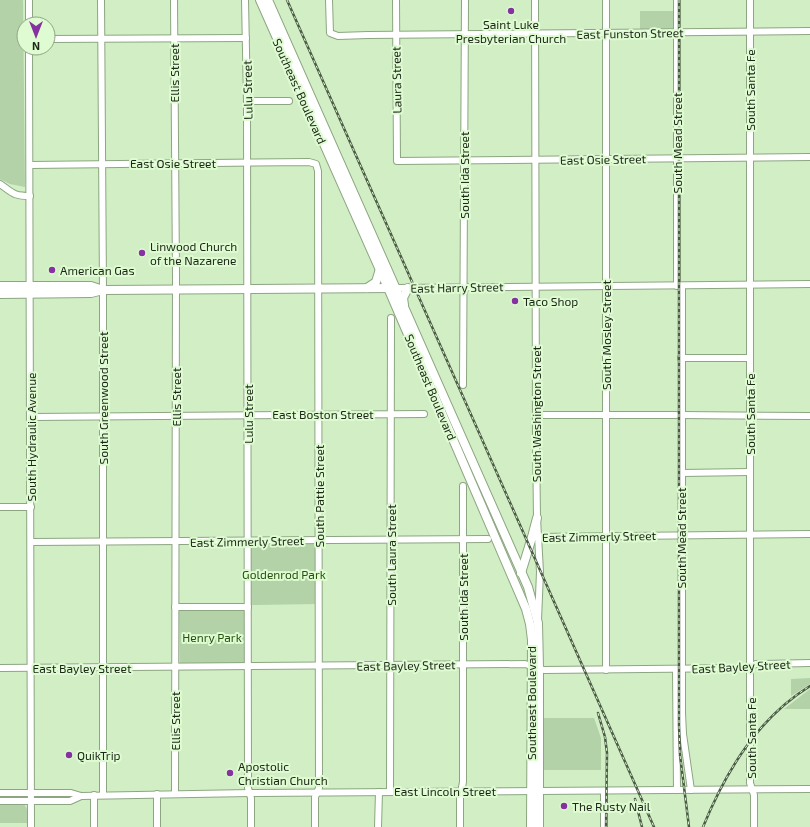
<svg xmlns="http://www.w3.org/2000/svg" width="810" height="827" font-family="'Exo 2',sans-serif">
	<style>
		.green { fill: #b3d2a7 }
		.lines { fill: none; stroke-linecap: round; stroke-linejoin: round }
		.minor-casing { stroke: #8ca681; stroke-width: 8 }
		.major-casing { stroke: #8ca681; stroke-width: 10 }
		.minor { stroke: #fff; stroke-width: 6 }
		.major { stroke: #fff; stroke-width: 8 }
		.rail-casing { stroke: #4b5a44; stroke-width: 2.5 }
		.rail { stroke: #defbd2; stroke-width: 1; stroke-dasharray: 3; stroke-linecap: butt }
		.poi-dot { fill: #8532a0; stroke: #defbd2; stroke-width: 1.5 }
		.labels { text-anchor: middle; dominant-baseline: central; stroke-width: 4; stroke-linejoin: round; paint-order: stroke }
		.poi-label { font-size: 12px; fill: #1c2617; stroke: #defbd2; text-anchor: start }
		.street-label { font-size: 12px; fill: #1c2617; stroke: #defbd2 }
		.park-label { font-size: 12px; fill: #27510f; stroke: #defbd2 }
	</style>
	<rect width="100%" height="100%" fill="#d1eec5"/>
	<g class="green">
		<polygon points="0,0 23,0 25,187 10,184 0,179"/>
		<rect x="640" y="11" width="34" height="19"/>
		<polygon points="253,544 316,544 317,546 317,604 251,605 251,547"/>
		<polygon points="180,610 245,610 246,663 180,664 179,612"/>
		<polygon points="810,678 810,684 791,696 791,679"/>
		<polygon points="810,689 810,709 784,709"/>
		<polygon points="542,718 594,718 601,738 601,770 542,770"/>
		<path d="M0,803C20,803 29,798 28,823H0Z"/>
	</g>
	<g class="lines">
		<defs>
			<g id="minor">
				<polyline points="29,0 29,24"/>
				<polyline points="101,0 103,290 103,795"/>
				<polyline points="174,0 176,278 175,794"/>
				<polyline points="245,0 247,101 248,788 251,798 251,827"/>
				<polyline points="329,0 330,33 338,36 368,35 810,31"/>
				<polyline points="396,0 397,161 810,157"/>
				<polyline points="535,0 536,435 537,518 540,572 538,620"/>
				<polyline points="750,0 750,783 754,795 754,827"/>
				<polyline points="48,39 246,38"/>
				<polyline points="29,48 31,827"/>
				<polyline points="247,101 289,101"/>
				<path d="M30,165L309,162L316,164L318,171C320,376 320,582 319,788L315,797V827"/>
				<path d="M0,184C13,193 13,196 30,196"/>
				<polyline points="677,286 677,0"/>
				<polyline points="682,286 682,713 683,734 691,790"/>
				<polyline points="396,288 810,284"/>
				<polyline points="681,358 750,358"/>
				<polyline points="463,385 465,0"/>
				<polyline points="536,415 676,415"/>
				<polyline points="681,415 810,416"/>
				<polyline points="31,417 424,414"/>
				<polyline points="682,473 750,472"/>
				<polyline points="0,507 31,507"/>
				<polyline points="536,537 810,534"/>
				<polyline points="31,542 488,539"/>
				<polyline points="175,607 248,607"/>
				<polyline points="0,668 525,664 544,670 746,668 756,664 810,663"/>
				<polyline points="676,669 677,790"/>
				<polyline points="606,670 606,0"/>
				<polyline points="390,792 391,318"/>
				<polyline points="0,793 71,793 81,796 250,793 810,789"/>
				<polyline points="0,801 70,801 81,796"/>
				<polyline points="94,827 94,795"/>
				<polyline points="157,827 157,794"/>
				<polyline points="378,827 379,792"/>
				<polyline points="460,827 460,797 463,782 463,486"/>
				<polyline points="604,827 604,791"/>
			</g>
			<g id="major">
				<polyline points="260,0 388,288 526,609 530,624 532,640 531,827"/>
				<polyline points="268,0 528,587 538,623 539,668 539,827"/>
				<polyline points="0,286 91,286 103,290"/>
				<polyline points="367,288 376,282 380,269"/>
				<polyline points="0,294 91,293 103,290 393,288"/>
				<polyline points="404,305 403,298 408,288"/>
				<polyline points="521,573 532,537 537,518"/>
			</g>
		</defs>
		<use href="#minor" class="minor-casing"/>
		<use href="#major" class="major-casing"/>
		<use href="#minor" class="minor"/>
		<use href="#major" class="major"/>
		<defs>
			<g id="rail">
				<polyline points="287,0 654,827"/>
				<polyline points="679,0 679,725 680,755 689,827"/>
				<polyline points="598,713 605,737 607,753 606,827"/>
				<polyline points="635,799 642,827"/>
				<path d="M703,827C726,771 758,718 810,686"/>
			</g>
		</defs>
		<use href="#rail" class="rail-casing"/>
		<use href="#rail" class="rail"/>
	</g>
	<g class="poi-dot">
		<circle cx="511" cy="11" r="4"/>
		<circle cx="142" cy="253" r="4"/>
		<circle cx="52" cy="270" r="4"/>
		<circle cx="515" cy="301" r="4"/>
		<circle cx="69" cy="755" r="4"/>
		<circle cx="230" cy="773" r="4"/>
		<circle cx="564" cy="806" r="4"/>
	</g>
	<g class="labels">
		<g class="poi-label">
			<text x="511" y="24" text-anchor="middle">Saint Luke<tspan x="511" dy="14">Presbyterian Church</tspan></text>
			<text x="150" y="246">Linwood Church<tspan x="150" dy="14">of the Nazarene</tspan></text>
			<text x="60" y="270">American Gas</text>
			<text x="523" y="301">Taco Shop</text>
			<text x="77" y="755">QuikTrip</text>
			<text x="238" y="766">Apostolic<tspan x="238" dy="14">Christian Church</tspan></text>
			<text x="572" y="806">The Rusty Nail</text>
		</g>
		<g class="street-label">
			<text transform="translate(630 33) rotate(-1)">East Funston Street</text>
			<text transform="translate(174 73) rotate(-90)">Ellis Street</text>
			<text transform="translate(396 80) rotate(-91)">Laura Street</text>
			<text transform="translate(247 90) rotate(-91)">Lulu Street</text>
			<text transform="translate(750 90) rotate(-90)">South Santa Fe</text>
			<text transform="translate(300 91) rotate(66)">Southeast Boulevard</text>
			<text transform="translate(677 143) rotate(-90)">South Mead Street</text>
			<text transform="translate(603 159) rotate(-1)">East Osie Street</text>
			<text x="173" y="163">East Osie Street</text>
			<text transform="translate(464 175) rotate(-90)">South Ida Street</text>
			<text transform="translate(457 287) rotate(-1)">East Harry Street</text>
			<text transform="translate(606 335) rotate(-90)">South Mosley Street</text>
			<text transform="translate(431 387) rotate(67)">Southeast Boulevard</text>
			<text transform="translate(176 397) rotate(-90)">Ellis Street</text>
			<text transform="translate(103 398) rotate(-90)">South Greenwood Street</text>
			<text transform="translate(248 414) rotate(-90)">Lulu Street</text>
			<text x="323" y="414">East Boston Street</text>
			<text transform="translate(536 414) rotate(-90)">South Washington Street</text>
			<text transform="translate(750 414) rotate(-90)">South Santa Fe</text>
			<text transform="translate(31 437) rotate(-90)">South Hydraulic Avenue</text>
			<text transform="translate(319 496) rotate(-90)">South Pattie Street</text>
			<text transform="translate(599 536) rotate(-1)">East Zimmerly Street</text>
			<text transform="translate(681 538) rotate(-90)">South Mead Street</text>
			<text transform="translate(247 541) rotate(-1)">East Zimmerly Street</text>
			<text transform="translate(391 555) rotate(-90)">South Laura Street</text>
			<text transform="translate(463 597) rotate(-90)">South Ida Street</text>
			<text transform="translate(406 665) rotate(-1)">East Bayley Street</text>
			<text transform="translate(741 666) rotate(-3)">East Bayley Street</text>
			<text x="82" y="668">East Bayley Street</text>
			<text transform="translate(531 703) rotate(-90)">Southeast Boulevard</text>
			<text transform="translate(175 721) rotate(-90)">Ellis Street</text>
			<text transform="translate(751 738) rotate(-90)">South Santa Fe</text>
			<text x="445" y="791">East Lincoln Street</text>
		</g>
		<g class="park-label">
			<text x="284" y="574">Goldenrod Park</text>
			<text x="212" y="637">Henry Park</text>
		</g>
	</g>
	<g transform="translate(36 36) rotate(180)"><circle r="19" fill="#defbd2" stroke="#90a687"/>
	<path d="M0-3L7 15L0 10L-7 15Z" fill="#8532a0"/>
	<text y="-6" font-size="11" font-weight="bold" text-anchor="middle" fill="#1c2617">N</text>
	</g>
</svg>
